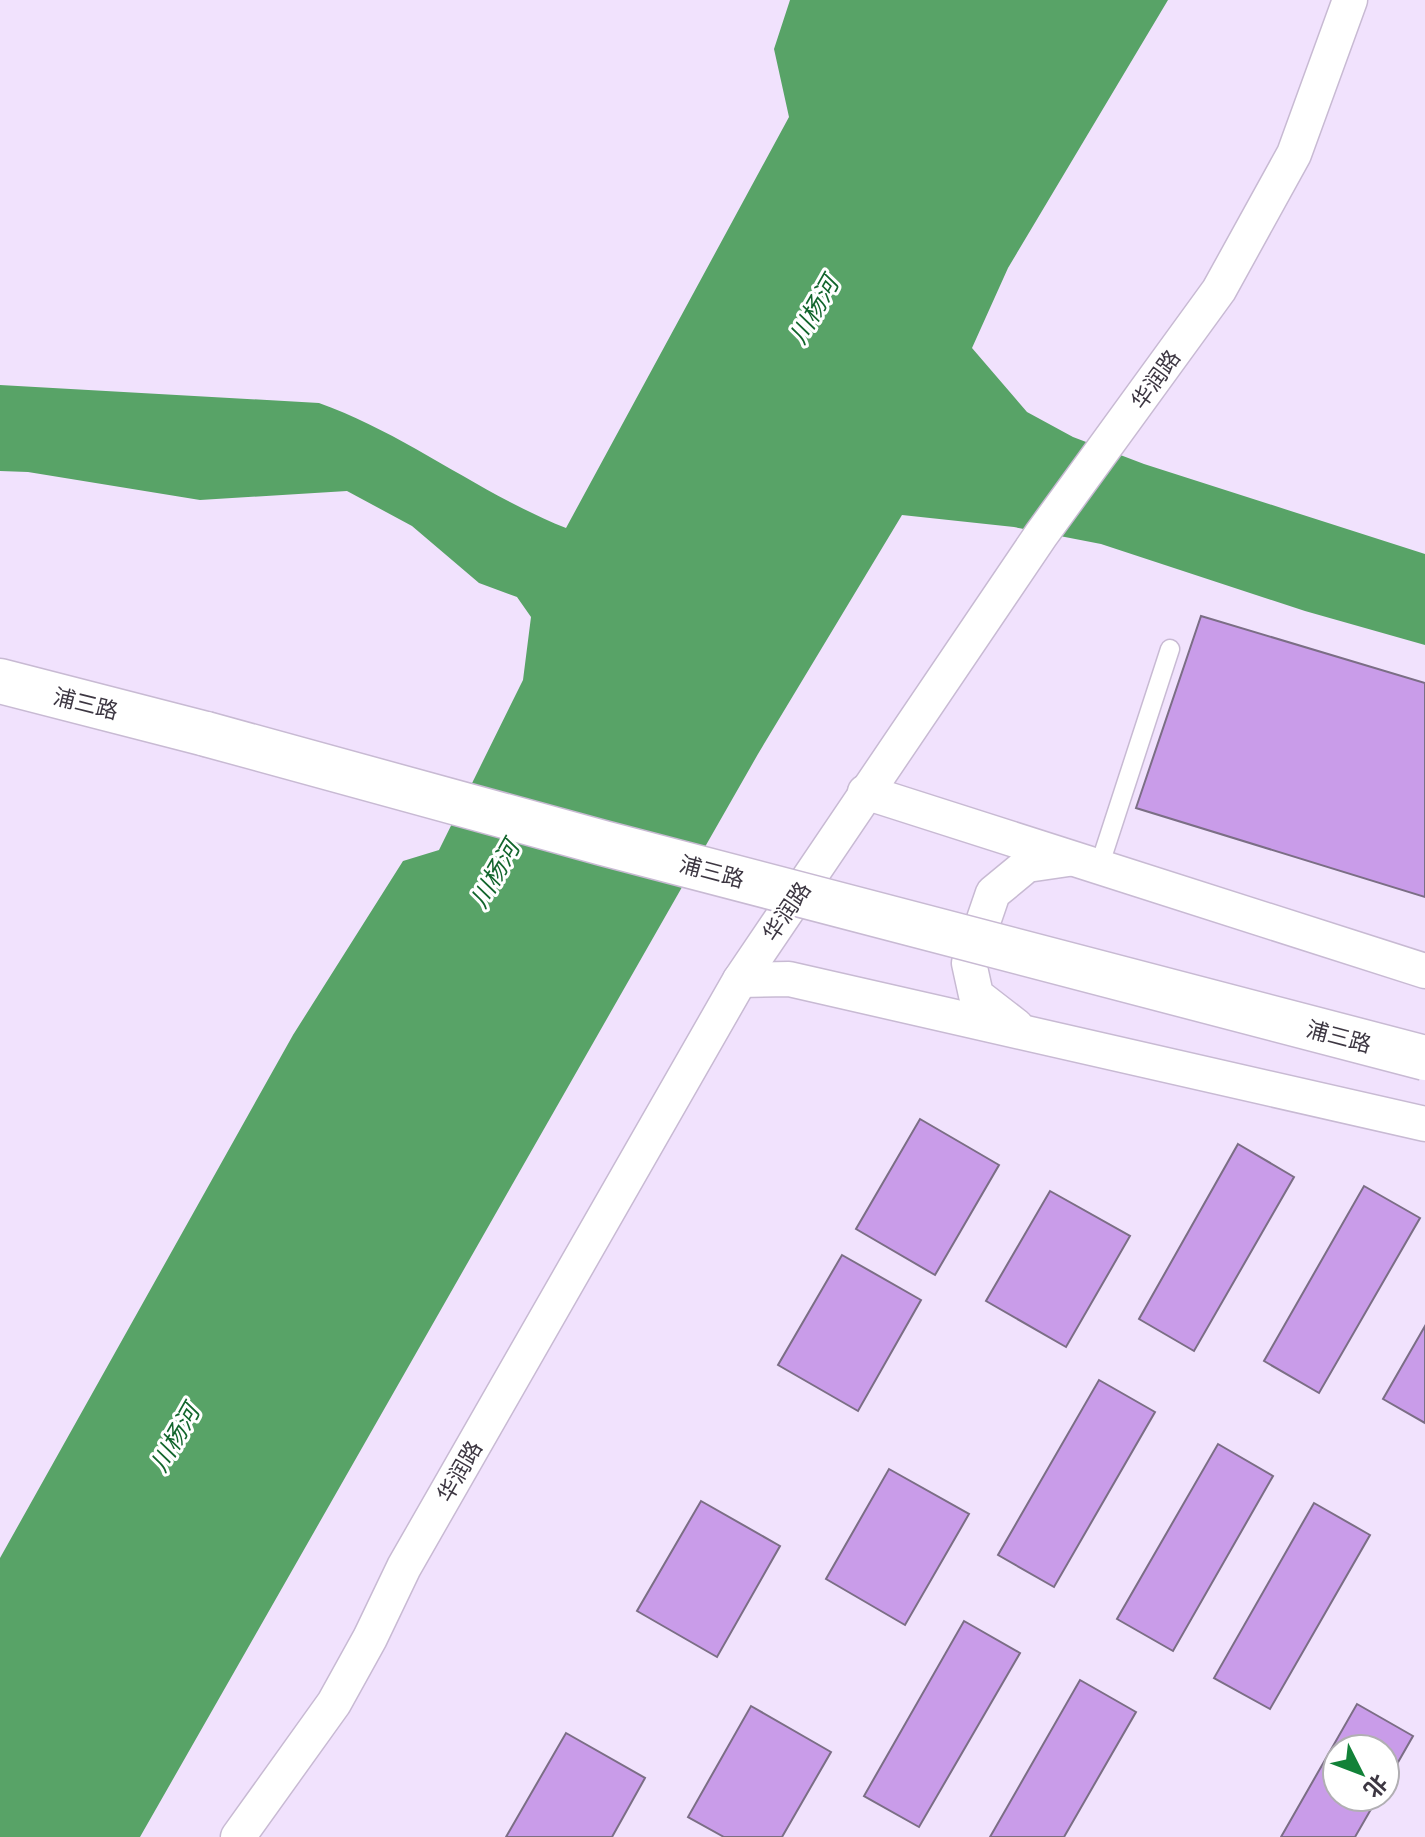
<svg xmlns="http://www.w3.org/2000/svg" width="1425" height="1837" font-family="Ubuntu,'Noto Sans SC',sans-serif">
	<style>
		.water { fill: #58a367 }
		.building { fill: #c99ce9; stroke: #7b6e85; stroke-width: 2 }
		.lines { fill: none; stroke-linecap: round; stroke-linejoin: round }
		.service-casing { stroke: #c8bad3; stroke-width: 21 }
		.minor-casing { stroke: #c8bad3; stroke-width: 37 }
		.secondary-casing { stroke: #c8bad3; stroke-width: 47 }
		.service { stroke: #fff; stroke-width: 18 }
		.minor { stroke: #fff; stroke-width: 34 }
		.secondary { stroke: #fff; stroke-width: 44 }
		.secondary-bridge-casing { stroke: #c8bad3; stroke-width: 47; stroke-linecap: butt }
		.secondary-bridge { stroke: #fff; stroke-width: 44 }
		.labels { text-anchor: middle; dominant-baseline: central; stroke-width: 6; stroke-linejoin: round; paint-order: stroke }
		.street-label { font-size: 22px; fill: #3d3742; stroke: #fff }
		.water-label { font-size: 24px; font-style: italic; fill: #12652c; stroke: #fff }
	</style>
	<rect width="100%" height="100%" fill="#f1e2fd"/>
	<path class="water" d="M790,0H1168L1008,268L972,348L1027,412L1073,437L1144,464L1425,554V645L1305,611L1101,544L1014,527L902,515L758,754L140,1837H0V1558L293,1035L403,861L439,850L523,680L531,617L517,597L479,583L412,526L347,491L200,500L28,472L0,471V385L319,403C406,434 480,494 566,528L789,117L774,49Z"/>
	<g class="building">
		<polygon points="1201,616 1425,683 1425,897 1136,808"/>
		<polygon points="920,1119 999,1165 935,1275 856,1229"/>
		<polygon points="1238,1144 1294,1177 1194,1351 1139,1319"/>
		<polygon points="1364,1186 1420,1218 1319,1393 1264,1361"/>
		<polygon points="1050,1191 1130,1236 1066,1347 986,1301"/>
		<polygon points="842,1255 921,1300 858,1411 778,1365"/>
		<polygon points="1425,1326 1425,1423 1383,1399"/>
		<polygon points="1099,1380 1155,1412 1054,1587 998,1555"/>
		<polygon points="1218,1444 1273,1476 1173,1651 1117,1619"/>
		<polygon points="889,1469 969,1514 905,1625 826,1579"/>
		<polygon points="701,1501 780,1546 717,1657 637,1611"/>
		<polygon points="1314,1503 1370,1535 1270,1709 1214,1678"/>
		<polygon points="964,1621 1020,1653 919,1827 864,1796"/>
		<polygon points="1080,1680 1136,1712 1064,1837 990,1837"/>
		<polygon points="1357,1704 1413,1736 1385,1785 1385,1749 1337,1749 1337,1797 1378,1797 1355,1837 1281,1837"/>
		<polygon points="751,1706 831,1752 782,1837 724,1837 688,1817"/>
		<polygon points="566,1733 645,1778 612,1837 506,1837"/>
	</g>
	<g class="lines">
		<defs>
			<polyline id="service" points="1099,867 1170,649"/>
			<g id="minor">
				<polyline points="865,792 1425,971"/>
				<polyline points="740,980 789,979 1425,1124"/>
				<polyline points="1016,1026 976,995 969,963 993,893 1027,865 1068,859"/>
				<polyline points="238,1837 334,1703 370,1638 404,1567 740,980 1041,535 1219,290 1294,154 1350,0"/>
			</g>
			<polyline id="secondary" points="0,681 206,734"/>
		</defs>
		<use href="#service" class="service-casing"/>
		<use href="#minor" class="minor-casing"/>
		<use href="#secondary" class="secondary-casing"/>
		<use href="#service" class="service"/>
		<use href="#minor" class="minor"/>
		<use href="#secondary" class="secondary"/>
		<defs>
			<polyline id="secondary-bridge" points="206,734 603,843 1425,1058"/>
		</defs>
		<use href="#secondary-bridge" class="secondary-bridge-casing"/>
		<use href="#secondary-bridge" class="secondary-bridge"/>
	</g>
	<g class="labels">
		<g class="street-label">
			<text transform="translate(1155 379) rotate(-54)">华润路</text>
			<text transform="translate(86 703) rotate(14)">浦三路</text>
			<text transform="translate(712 871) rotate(15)">浦三路</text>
			<text transform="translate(786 911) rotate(-56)">华润路</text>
			<text transform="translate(1339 1036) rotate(15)">浦三路</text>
			<text transform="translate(459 1471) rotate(-60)">华润路</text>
		</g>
		<g class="water-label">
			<text transform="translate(814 310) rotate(-60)">川杨河</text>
			<text transform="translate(495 874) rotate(-60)">川杨河</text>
			<text transform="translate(175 1438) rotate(-60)">川杨河</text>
		</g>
	</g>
	<g transform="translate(1361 1773) rotate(132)"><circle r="38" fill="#ffffff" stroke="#b1afb3" stroke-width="2"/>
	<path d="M0-6L14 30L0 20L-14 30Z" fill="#128238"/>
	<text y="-12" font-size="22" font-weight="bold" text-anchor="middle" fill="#3d3742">北</text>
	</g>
</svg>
